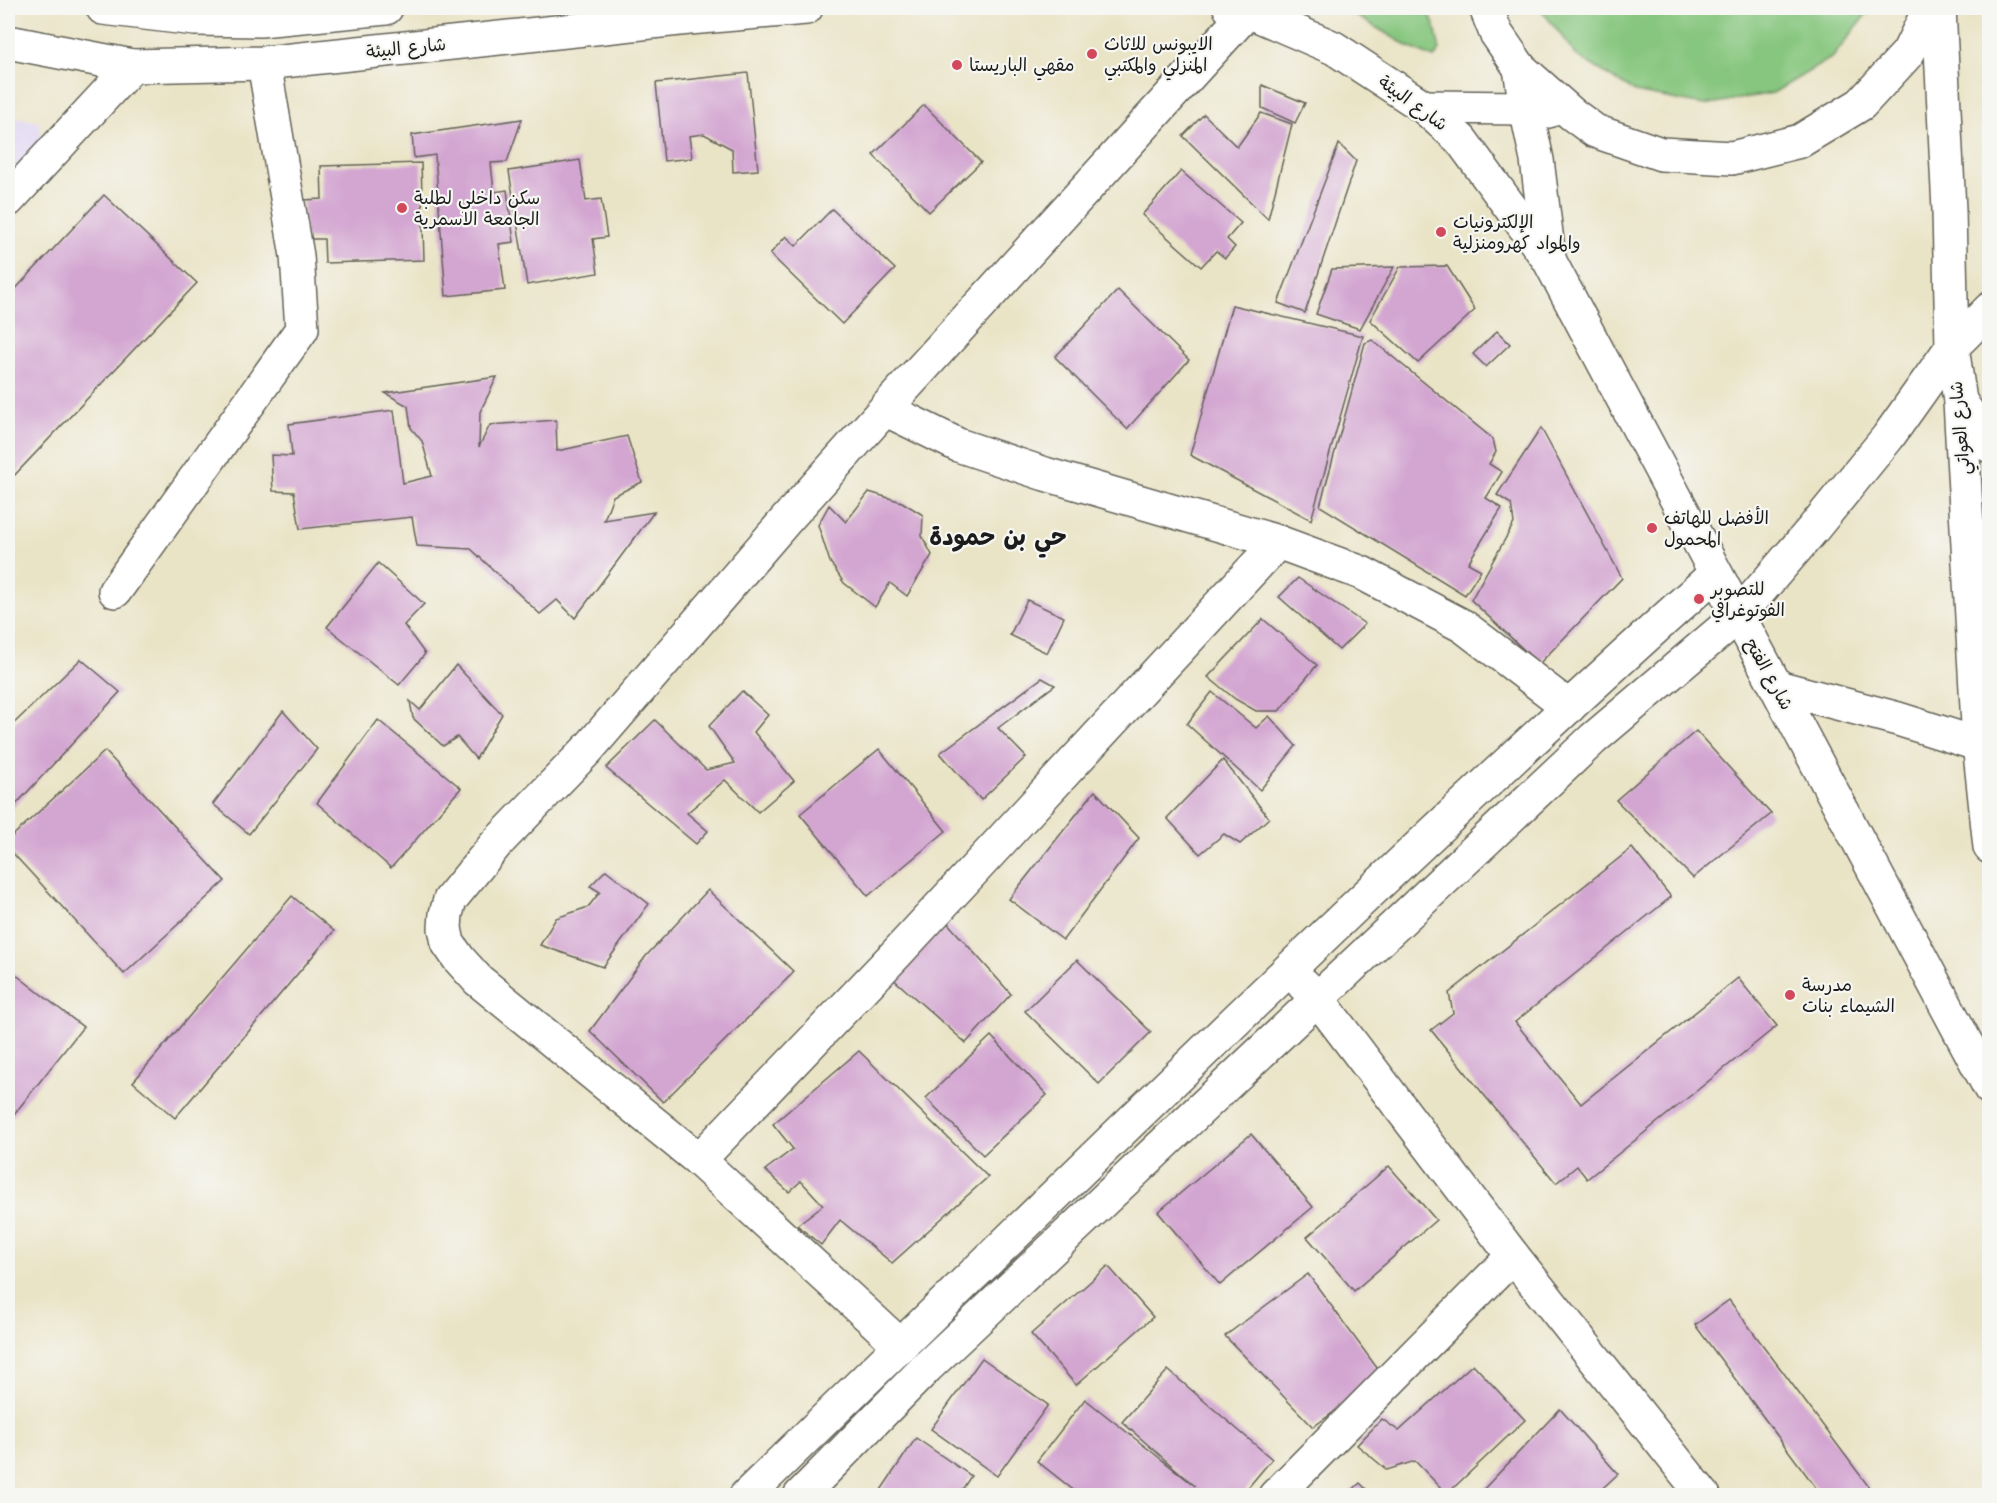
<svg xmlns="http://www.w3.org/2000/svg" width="1997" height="1503" font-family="'Shantell Sans','Playpen Sans Arabic',sans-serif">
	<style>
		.built { fill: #dfd5f5 }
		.green { fill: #86c67e; stroke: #51714d; stroke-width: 1.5 }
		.building { fill: #d3a6d1 }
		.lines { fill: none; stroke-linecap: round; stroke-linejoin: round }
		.minor-casing { stroke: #646258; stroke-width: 36 }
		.major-casing { stroke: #646258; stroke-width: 36 }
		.minor { stroke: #fff; stroke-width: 33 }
		.major { stroke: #fff; stroke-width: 33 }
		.poi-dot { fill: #d1495b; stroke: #f6f6f2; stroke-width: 2 }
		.labels { text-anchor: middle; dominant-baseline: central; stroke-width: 4.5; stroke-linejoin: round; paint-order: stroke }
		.poi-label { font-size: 18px; fill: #1c1c1c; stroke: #f6f6f2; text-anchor: start }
		.street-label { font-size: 18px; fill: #1c1c1c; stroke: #f6f6f2 }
		.district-label { font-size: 24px; font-weight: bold; fill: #1c1c1c; stroke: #f6f6f2 }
	</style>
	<rect width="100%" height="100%" fill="#f6f6f2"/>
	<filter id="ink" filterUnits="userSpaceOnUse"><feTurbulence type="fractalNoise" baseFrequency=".0167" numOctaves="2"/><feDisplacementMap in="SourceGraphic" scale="12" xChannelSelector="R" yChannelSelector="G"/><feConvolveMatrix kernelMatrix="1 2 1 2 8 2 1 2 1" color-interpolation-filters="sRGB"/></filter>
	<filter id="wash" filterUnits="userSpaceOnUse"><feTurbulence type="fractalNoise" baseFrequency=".008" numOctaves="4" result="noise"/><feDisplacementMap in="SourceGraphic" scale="24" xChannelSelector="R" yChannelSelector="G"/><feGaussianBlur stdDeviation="1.35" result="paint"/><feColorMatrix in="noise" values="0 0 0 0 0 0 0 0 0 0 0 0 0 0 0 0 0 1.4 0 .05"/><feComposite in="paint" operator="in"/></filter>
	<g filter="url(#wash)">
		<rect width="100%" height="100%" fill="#eae4c7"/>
		<polygon class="built" points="8,116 39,122 42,148 8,185"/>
		<g class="green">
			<polygon points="1343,8 1427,8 1435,27 1440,50 1434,58 1411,48"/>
			<polygon points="1540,8 1871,8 1833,57 1773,93 1704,105 1635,92 1576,55"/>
		</g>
		<g id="blocks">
			<g class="building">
				<polygon points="748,73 758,170 733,172 732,149 704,134 689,136 692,158 664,161 656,83"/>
				<polygon points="1262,85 1305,103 1295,123 1262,108"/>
				<polygon points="924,105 981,162 929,212 873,155"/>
				<polygon points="1261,113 1292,124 1268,219 1183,136 1204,114 1237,147"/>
				<polygon points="522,119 507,162 491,163 494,192 507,190 514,242 499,244 505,290 446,296 435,155 414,158 412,135"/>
				<polygon points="1339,144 1356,161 1305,313 1278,303"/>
				<polygon points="580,160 586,201 601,199 607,237 593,239 598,273 527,285 509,171"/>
				<polygon points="421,163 424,260 325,263 324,239 304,239 303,200 322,199 321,166"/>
				<polygon points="1181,171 1241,223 1227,239 1235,247 1225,258 1216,251 1201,267 1142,215"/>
				<polygon points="104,195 197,283 8,482 8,297"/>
				<polygon points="832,209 895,269 842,324 770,254 786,236 796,246"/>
				<polygon points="1447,266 1475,310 1418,363 1370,320 1400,267"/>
				<polygon points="1394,267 1360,329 1316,314 1332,269"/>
				<polygon points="1118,290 1189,360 1127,429 1055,357"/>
				<polygon points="1232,305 1363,336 1311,520 1190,455"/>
				<polygon points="1497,331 1510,344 1486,367 1473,354"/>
				<polygon points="1372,340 1493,439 1496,452 1489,464 1502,472 1486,498 1502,508 1468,563 1481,570 1465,595 1320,506 1365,343"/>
				<polygon points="497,377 480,412 479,447 490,425 556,420 557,451 627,436 642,482 613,496 604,520 654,512 575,618 557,600 540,614 471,549 417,546 412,517 300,529 294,492 273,491 271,455 292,456 289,424 394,410 403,483 432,476 422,441 411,428 408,406 385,393"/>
				<polygon points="1541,428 1622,578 1539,664 1471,600 1514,523 1511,504 1497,495"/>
				<polygon points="869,492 902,502 923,515 922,536 932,555 907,596 890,583 875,607 844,583 830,562 818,525 829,505 846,522"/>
				<polygon points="378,563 424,604 404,625 425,654 399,685 327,627"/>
				<polygon points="1298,578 1365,624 1339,650 1279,597"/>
				<polygon points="1027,600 1064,617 1047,653 1010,635"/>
				<polygon points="1263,619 1317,665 1279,711 1256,711 1235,699 1208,677"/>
				<polygon points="81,659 120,692 8,813 8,729"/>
				<polygon points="456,665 502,714 476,759 457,737 443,746 413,718 410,701 420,710"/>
				<polygon points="1042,678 1055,685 998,728 1026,757 981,800 940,753"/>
				<polygon points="742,691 768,715 754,732 794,781 758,812 725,780 687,813 708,831 696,844 606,768 655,720 706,770 735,763 709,726"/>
				<polygon points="1212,692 1256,728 1269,716 1296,746 1260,790 1187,724"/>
				<polygon points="283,711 317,749 249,834 213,804"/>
				<polygon points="378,720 461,788 391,868 317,803"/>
				<polygon points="1696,731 1771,814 1693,878 1616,800"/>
				<polygon points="879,749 946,831 868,896 800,814"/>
				<polygon points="105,751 225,881 124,974 8,848 8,840"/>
				<polygon points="1223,760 1269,818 1240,844 1224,834 1200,854 1167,818"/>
				<polygon points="1095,791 1139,838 1063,940 1009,899"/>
				<polygon points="1632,848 1671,897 1515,1022 1581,1104 1738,978 1777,1026 1587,1179 1577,1166 1556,1183 1431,1030 1453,1013 1449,993"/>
				<polygon points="606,870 649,904 603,967 540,945 556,918 588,907 600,892 590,886"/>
				<polygon points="708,890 794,972 663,1102 590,1031 646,956"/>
				<polygon points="292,896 334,931 175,1118 133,1082"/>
				<polygon points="944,919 1011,994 966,1043 891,977"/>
				<polygon points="1077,960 1151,1032 1099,1084 1025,1011"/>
				<polygon points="10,970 83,1027 8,1122 8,973"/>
				<polygon points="991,1036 1047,1095 983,1155 926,1098"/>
				<polygon points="859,1051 988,1177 892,1263 840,1220 821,1245 797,1225 823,1205 801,1181 789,1192 765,1170 793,1149 773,1124"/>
				<polygon points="1251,1134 1313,1207 1220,1285 1158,1212"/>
				<polygon points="1389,1166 1436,1220 1354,1291 1307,1237"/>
				<polygon points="1108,1266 1153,1317 1076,1385 1031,1334"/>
				<polygon points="1308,1274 1383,1376 1313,1427 1225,1336"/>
				<polygon points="1729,1300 1869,1487 1857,1496 1822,1496 1695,1325"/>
				<polygon points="982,1358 1048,1405 997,1476 931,1429"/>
				<polygon points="1473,1364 1525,1420 1447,1494 1415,1461 1387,1470 1357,1445 1382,1419 1399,1431"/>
				<polygon points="1168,1370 1272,1459 1241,1496 1081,1496 1037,1461 1085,1399 1195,1486 1122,1422"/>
				<polygon points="1560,1409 1618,1474 1594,1496 1477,1496"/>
				<polygon points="916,1438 971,1476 958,1496 877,1496"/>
				<polygon points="1360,1483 1373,1496 1346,1496"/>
			</g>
		</g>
	</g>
	<g filter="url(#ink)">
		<use href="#blocks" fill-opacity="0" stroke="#646258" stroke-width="1.5"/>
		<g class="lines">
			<defs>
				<g id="minor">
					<polyline points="8,200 132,66"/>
					<polyline points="1960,401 1990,446"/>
					<polyline points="885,409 958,445 1045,474 1278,542 1362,573 1463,626 1569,707"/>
					<polyline points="115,591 302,329 297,256 264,63"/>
					<polyline points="1777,687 1898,719 1990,748"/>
					<polyline points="1303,984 1318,999 1513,1256 1704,1496"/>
					<polyline points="699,1160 896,954 1278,542"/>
					<polyline points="901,1346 699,1160 478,980 459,959 448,943 445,928 446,914 450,900 496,844 589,748 786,520 885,409 1248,11"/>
					<path d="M746,1496C1066,1185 1383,871 1715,574"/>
					<polyline points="800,1496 927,1367 1593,739 1737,617 1813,529 1888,437 1952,347 1990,309"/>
					<polyline points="1275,1496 1513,1256"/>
				</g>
				<g id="major">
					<polyline points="103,8 195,19 260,20 386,8"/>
					<polyline points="1230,8 1248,11 1334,48 1424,107 1461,140 1549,260 1990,1088"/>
					<polyline points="1486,8 1496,33 1520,68 1572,114 1595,131 1661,154 1732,158 1800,141 1861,104 1908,53 1930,8"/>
					<polyline points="1939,8 1949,210 1952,347 1960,401 1979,743 1990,847"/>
					<polyline points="8,42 132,66 264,63 689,18 806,8"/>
					<polyline points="1520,68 1526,108 1537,160 1549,258"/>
					<polyline points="1424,107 1526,108 1548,111"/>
				</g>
			</defs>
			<use href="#minor" class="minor-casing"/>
			<use href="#major" class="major-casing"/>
			<use href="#minor" class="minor"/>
			<use href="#major" class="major"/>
		</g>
	</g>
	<g class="poi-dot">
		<circle cx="1092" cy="54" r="6"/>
		<circle cx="957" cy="65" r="6"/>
		<circle cx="402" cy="208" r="6"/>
		<circle cx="1441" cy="232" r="6"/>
		<circle cx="1652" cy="528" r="6"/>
		<circle cx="1699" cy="599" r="6"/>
		<circle cx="1790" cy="995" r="6"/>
	</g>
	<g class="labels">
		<g class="poi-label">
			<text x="1104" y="44">الايبونس للاثاث<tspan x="1104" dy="21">المنزلي والمكتبي</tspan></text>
			<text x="969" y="65">مقهي الباريستا</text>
			<text x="414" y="198">سكن داخلي لطلبة<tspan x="414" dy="21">الجامعة اﻻسمرية</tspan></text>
			<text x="1453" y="222">الإلكترونيات<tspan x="1453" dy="21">والمواد كهرومنزلية</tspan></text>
			<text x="1664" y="518">الأفضل للهاتف<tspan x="1664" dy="21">المحمول</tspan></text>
			<text x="1711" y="589">للتصوير<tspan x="1711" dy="21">الفوتوغرافي</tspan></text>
			<text x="1802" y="985">مدرسة<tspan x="1802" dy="21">الشيماء بنات</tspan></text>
		</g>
		<g class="street-label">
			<text transform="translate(406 48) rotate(-6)">شارع البيئة</text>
			<text transform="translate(1413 103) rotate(36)">شارع البيئة</text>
			<text transform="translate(1960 428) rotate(-95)">شارع العواتي</text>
			<text transform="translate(1769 674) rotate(61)">شارع الفتح</text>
		</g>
		<g class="district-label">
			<text x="998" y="537">حي بن حمودة</text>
		</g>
	</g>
	<rect width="1997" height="1503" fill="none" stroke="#f6f6f2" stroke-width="30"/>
</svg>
